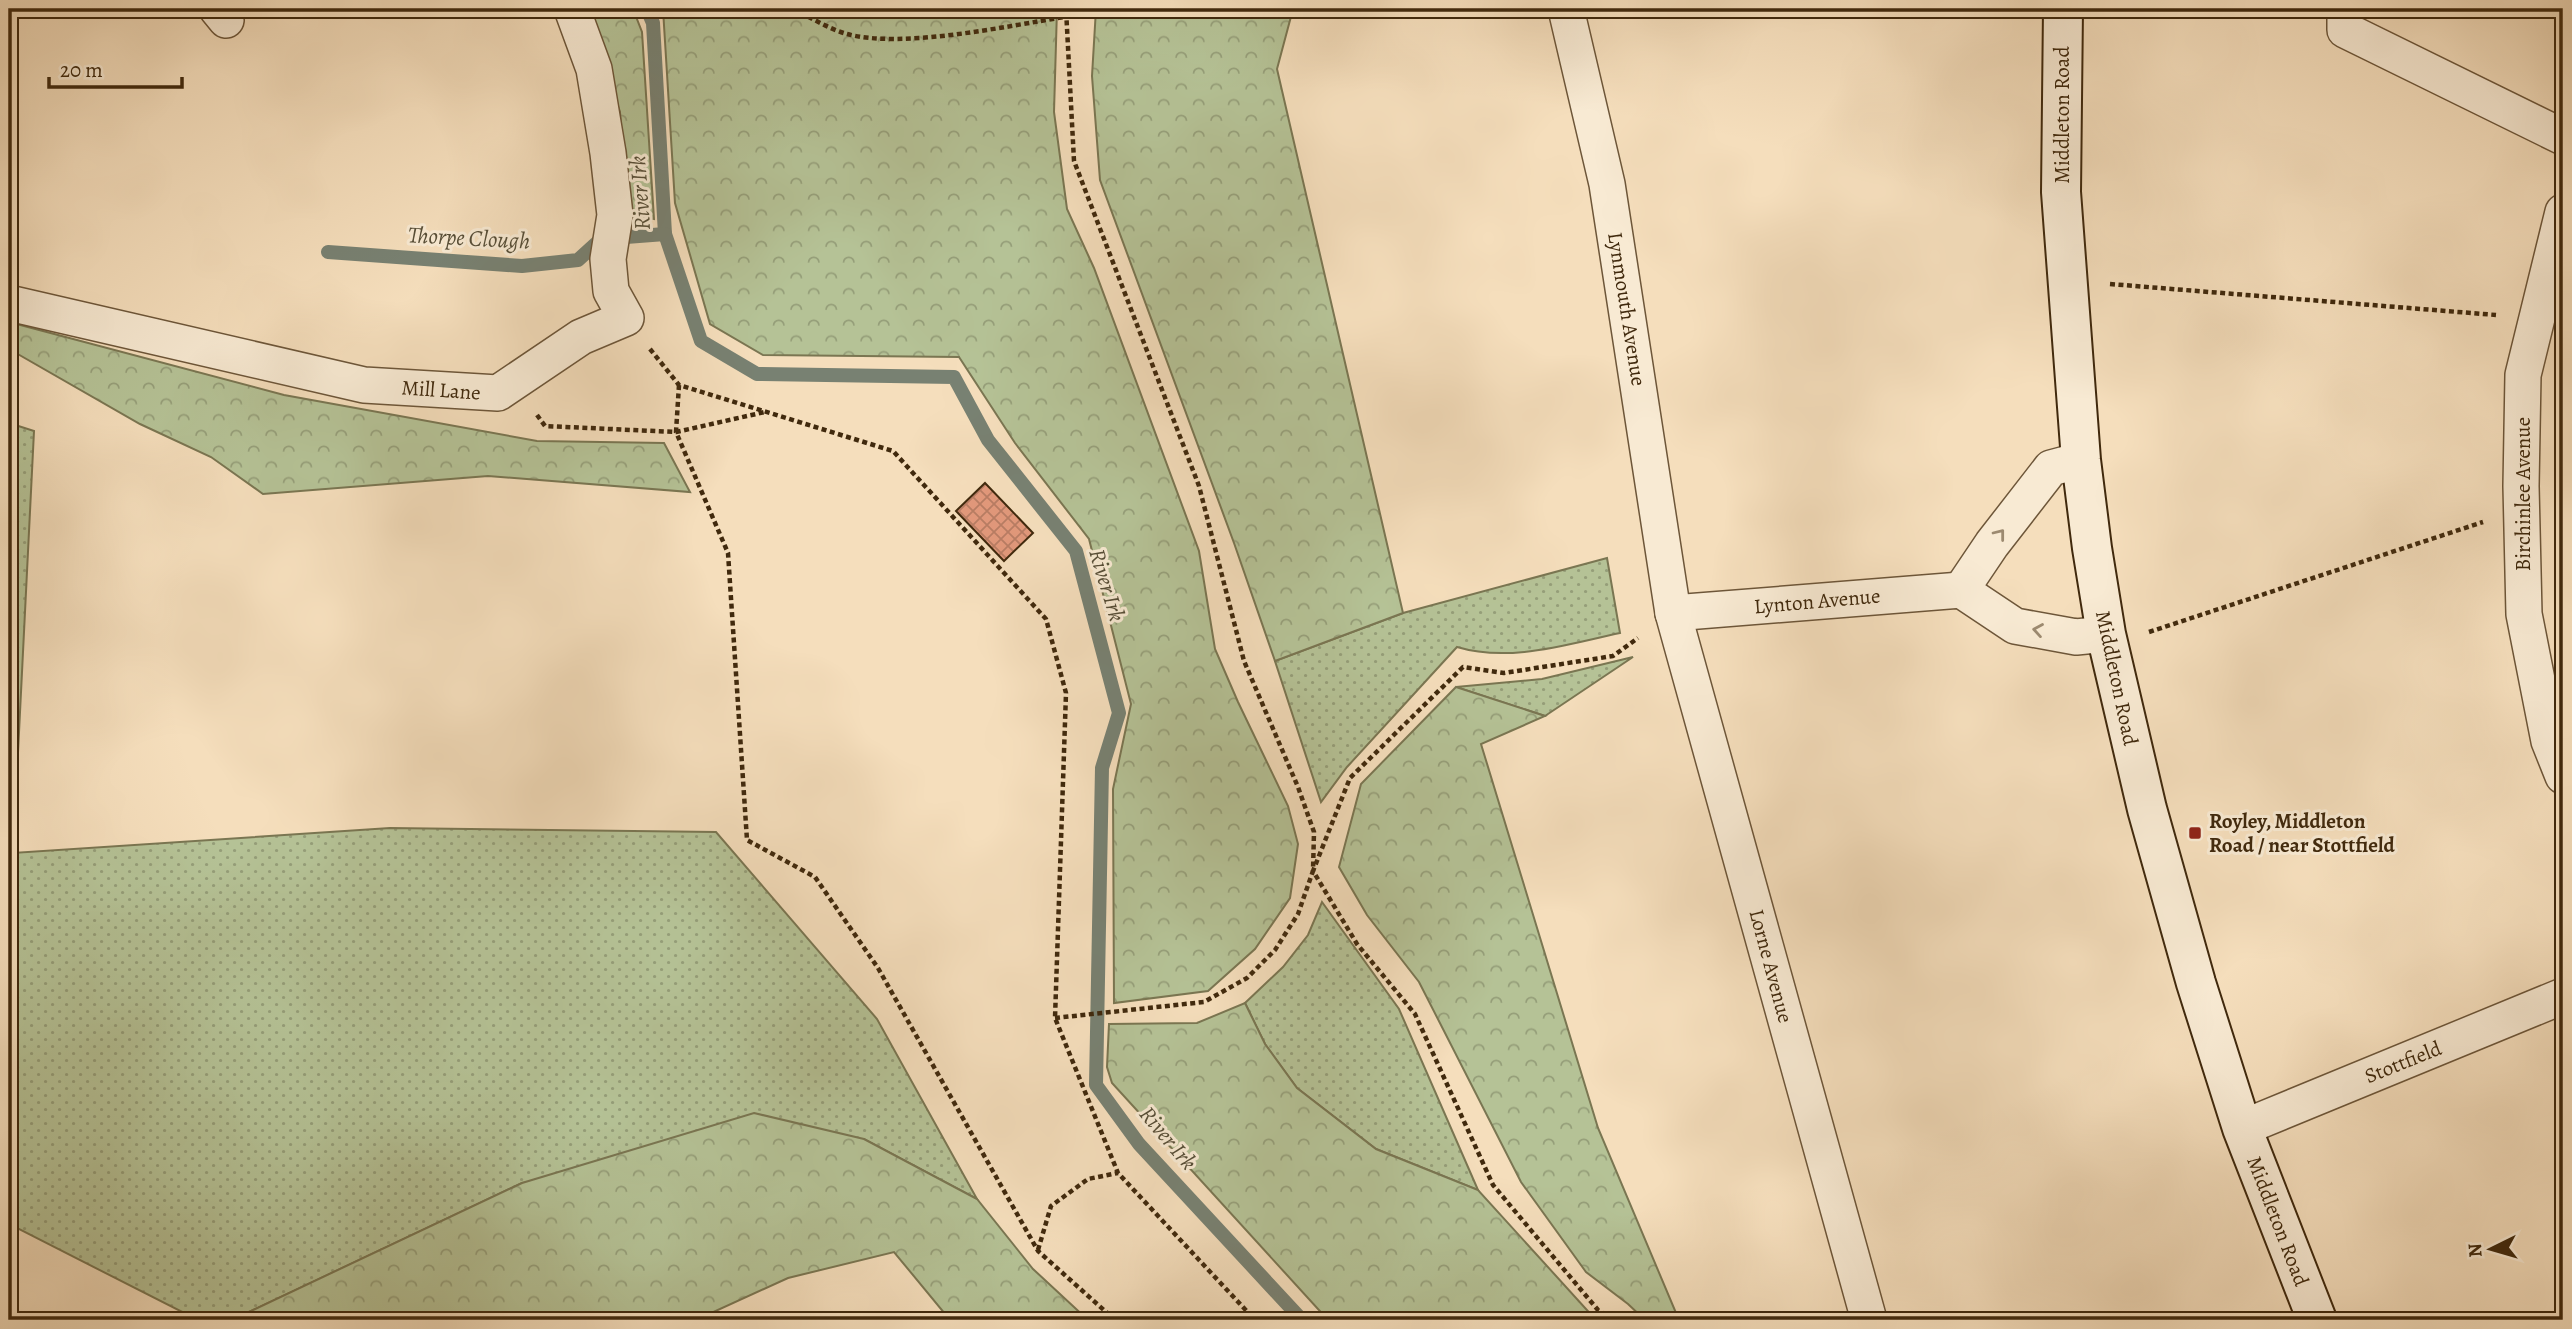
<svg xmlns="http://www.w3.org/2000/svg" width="2572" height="1329" font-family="Alegreya,serif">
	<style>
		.grass { fill: url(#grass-dots); stroke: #7a7652; stroke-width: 2 }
		.forest { fill: url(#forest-crowns); stroke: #7a7652; stroke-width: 2 }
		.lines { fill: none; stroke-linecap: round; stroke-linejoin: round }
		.stream { stroke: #788172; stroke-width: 14 }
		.building { fill: url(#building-cross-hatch); stroke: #40290d; stroke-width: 2 }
		.minor-casing { stroke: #6d5639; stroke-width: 38 }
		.secondary-casing { stroke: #40290d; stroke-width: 42 }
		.path { stroke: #40290d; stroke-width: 4.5; stroke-dasharray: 5 3.5; stroke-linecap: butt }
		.minor { stroke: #f8ead3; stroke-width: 35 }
		.secondary { stroke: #f8ead3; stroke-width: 38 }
		.oneway { stroke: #9c8a70 }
		.poi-dot { fill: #8f2418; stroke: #f8ead3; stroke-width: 2.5 }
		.labels { text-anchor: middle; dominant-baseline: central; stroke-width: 6; stroke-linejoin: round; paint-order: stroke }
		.street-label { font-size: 21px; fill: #40290d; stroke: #f8ead3 }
		.poi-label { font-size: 21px; font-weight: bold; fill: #40290d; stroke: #f8ead3; text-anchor: start }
		.water-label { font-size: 23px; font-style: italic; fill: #574e37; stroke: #f8ead3 }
	</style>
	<defs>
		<pattern id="grass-dots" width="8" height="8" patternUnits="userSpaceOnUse" patternTransform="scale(1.75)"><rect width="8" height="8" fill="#b5c296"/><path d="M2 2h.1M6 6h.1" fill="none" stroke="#959e79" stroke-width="1.8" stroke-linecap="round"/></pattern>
		<pattern id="forest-crowns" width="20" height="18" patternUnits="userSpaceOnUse" patternTransform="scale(1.75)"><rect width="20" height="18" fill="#b5c296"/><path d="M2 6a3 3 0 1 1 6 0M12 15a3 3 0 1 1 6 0" fill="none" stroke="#959e79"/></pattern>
		<pattern id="building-cross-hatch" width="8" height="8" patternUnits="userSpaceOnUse" patternTransform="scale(1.75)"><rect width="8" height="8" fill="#e3997c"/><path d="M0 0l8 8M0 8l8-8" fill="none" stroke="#b97d64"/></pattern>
	</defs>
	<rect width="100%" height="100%" fill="#f5debc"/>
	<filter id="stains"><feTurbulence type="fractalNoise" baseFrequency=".00286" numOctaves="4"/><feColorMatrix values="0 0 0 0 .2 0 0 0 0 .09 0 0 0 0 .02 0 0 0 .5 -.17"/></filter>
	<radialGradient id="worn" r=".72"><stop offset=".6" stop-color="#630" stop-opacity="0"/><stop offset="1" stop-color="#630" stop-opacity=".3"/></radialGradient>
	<g class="grass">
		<polygon points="9,423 34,431 13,853 390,828 716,832 877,1019 977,1199 864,1139 522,1183 232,1320 198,1320 9,1224"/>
		<path d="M1607,558L1620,633C1567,644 1510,663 1457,647L1347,767L1321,802L1275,661L1403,613Z"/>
		<polygon points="1633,657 1545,716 1456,687 1542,679"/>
		<polygon points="1322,902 1399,1009 1478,1190 1376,1149 1297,1088 1265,1044 1245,1003 1283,967 1308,935"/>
	</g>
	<g class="forest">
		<polygon points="584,9 633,9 642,32 654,219 626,213 620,112"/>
		<polygon points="663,9 1057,9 1054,112 1067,209 1094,268 1199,551 1215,649 1238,702 1288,806 1298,844 1290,898 1255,949 1208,991 1114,1003 1113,789 1131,704 1089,539 1015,443 959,357 763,355 710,324 675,203"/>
		<polygon points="1096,9 1293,9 1277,69 1403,613 1275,661 1234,543 1100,180 1092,76"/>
		<polygon points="9,322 284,395 537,441 664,443 690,492 488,476 263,494 211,457 140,424 9,349"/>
		<polygon points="1456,687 1545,716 1481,744 1598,1128 1679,1320 1645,1320 1628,1304 1586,1272 1521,1182 1419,982 1367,915 1339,867 1361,784"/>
		<polygon points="1245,1003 1265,1044 1297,1088 1376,1149 1478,1190 1596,1320 1328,1320 1112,1083 1107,1067 1109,1024 1197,1023"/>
		<polygon points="754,1113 864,1139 977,1199 1033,1269 1088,1320 950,1320 894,1252 788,1278 696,1320 232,1320 522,1183"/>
	</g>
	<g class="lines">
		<g class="stream">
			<polyline points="647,9 653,23 665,234 701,341 757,374 954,377 988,440 1076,551 1119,713 1102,768 1096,1085 1139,1144 1302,1320"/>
			<polyline points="626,237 665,234"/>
			<polyline points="328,252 522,266 578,260 600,240"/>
		</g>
	</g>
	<polygon class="building" points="985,483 1033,533 1004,561 956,511"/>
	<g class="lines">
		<defs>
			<g id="minor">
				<polyline points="217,9 226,20"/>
				<polyline points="1566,9 1607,184 1673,613 1869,1320"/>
				<polyline points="2345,9 2345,30 2563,137"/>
				<polyline points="2563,212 2523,375 2521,486 2524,614 2549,741 2563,776"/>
				<polyline points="9,303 364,385 498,393 581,337 626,318 611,291 608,259 615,215 608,153 594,69 572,9"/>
				<polyline points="1961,590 1992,544 2051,468 2081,460"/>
				<polyline points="1673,613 1961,590 2015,626 2076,637 2106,634"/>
				<polyline points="2242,1128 2563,996"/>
			</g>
			<polyline id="secondary" points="2063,9 2061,192 2081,460 2092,548 2106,634 2147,809 2196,983 2242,1128 2317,1320"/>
		</defs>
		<use href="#minor" class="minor-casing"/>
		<use href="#secondary" class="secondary-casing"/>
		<g class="path">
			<path d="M793,9C810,17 829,29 847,34C903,49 1006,26 1065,17"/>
			<polyline points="2110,284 2496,315"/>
			<polyline points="650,349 679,385 893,451 1046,619 1066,693 1055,1018 1118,1173 1255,1320"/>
			<polyline points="679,385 676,432 728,553 747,840 815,877 878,968 1038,1251 1115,1320"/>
			<polyline points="537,415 545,426 676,432 765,412"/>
			<polyline points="2149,632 2483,522"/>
			<polyline points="1055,1018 1204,1002 1247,978 1275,950 1298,914 1313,871 1314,832 1298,787 1244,661 1199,486 1074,161 1066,9"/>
			<polyline points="1038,1250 1051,1206 1088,1179 1118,1173"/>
			<polyline points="1613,1320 1598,1310 1493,1185 1415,1014 1357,944 1313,871 1350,778 1463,667 1504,673 1613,656 1638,638"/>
		</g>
		<use href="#minor" class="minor"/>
		<use href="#secondary" class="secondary"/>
	</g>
	<defs><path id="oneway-chevron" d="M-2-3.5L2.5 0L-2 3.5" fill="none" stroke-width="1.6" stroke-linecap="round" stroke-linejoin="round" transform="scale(1.75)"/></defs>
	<g class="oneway">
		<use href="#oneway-chevron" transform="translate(2000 534) rotate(-52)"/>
		<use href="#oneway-chevron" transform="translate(2038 630) rotate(-170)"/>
	</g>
	<rect class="poi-dot" x="2188" y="826" width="14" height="14" rx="3.5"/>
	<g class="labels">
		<g class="street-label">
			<text transform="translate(2062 115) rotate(-90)">Middleton Road</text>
			<text transform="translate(1627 309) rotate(81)">Lynmouth Avenue</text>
			<text transform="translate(441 390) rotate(4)">Mill Lane</text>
			<text transform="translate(2523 494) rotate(-90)">Birchinlee Avenue</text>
			<text transform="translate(1817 601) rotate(-5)">Lynton Avenue</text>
			<text transform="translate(2117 678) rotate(78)">Middleton Road</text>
			<text transform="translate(1771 966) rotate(75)">Lorne Avenue</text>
			<text transform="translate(2403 1062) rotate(-22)">Stottfield</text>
			<text transform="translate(2278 1221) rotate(69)">Middleton Road</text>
		</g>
		<g class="poi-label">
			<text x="2209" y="821">Royley, Middleton<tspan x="2209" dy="24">Road / near Stottfield</tspan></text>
		</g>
		<g class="water-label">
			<text transform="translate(640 193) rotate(-94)">River Irk</text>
			<text transform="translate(469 238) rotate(3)">Thorpe Clough</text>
			<text transform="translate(1107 585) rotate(73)">River Irk</text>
			<text transform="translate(1168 1138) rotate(50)">River Irk</text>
		</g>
	</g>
	<rect width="2572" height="1329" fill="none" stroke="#f5debc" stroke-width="35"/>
	<rect x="10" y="10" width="2551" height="1308" fill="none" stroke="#40290d" stroke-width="3.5"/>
	<rect x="18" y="18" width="2537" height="1294" fill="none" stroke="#40290d" stroke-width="2"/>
	<g transform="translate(2491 1249) rotate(265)" stroke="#f8ead3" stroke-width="5" paint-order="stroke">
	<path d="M0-5L12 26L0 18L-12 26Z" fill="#40290d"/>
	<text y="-10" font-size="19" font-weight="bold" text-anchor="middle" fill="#40290d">N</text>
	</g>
	<path d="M49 77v10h133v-10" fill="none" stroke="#40290d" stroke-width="3.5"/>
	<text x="60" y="77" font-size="21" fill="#40290d" stroke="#f8ead3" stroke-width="5" paint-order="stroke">20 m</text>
	<rect width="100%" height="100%" filter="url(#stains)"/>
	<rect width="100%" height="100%" fill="url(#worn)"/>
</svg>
